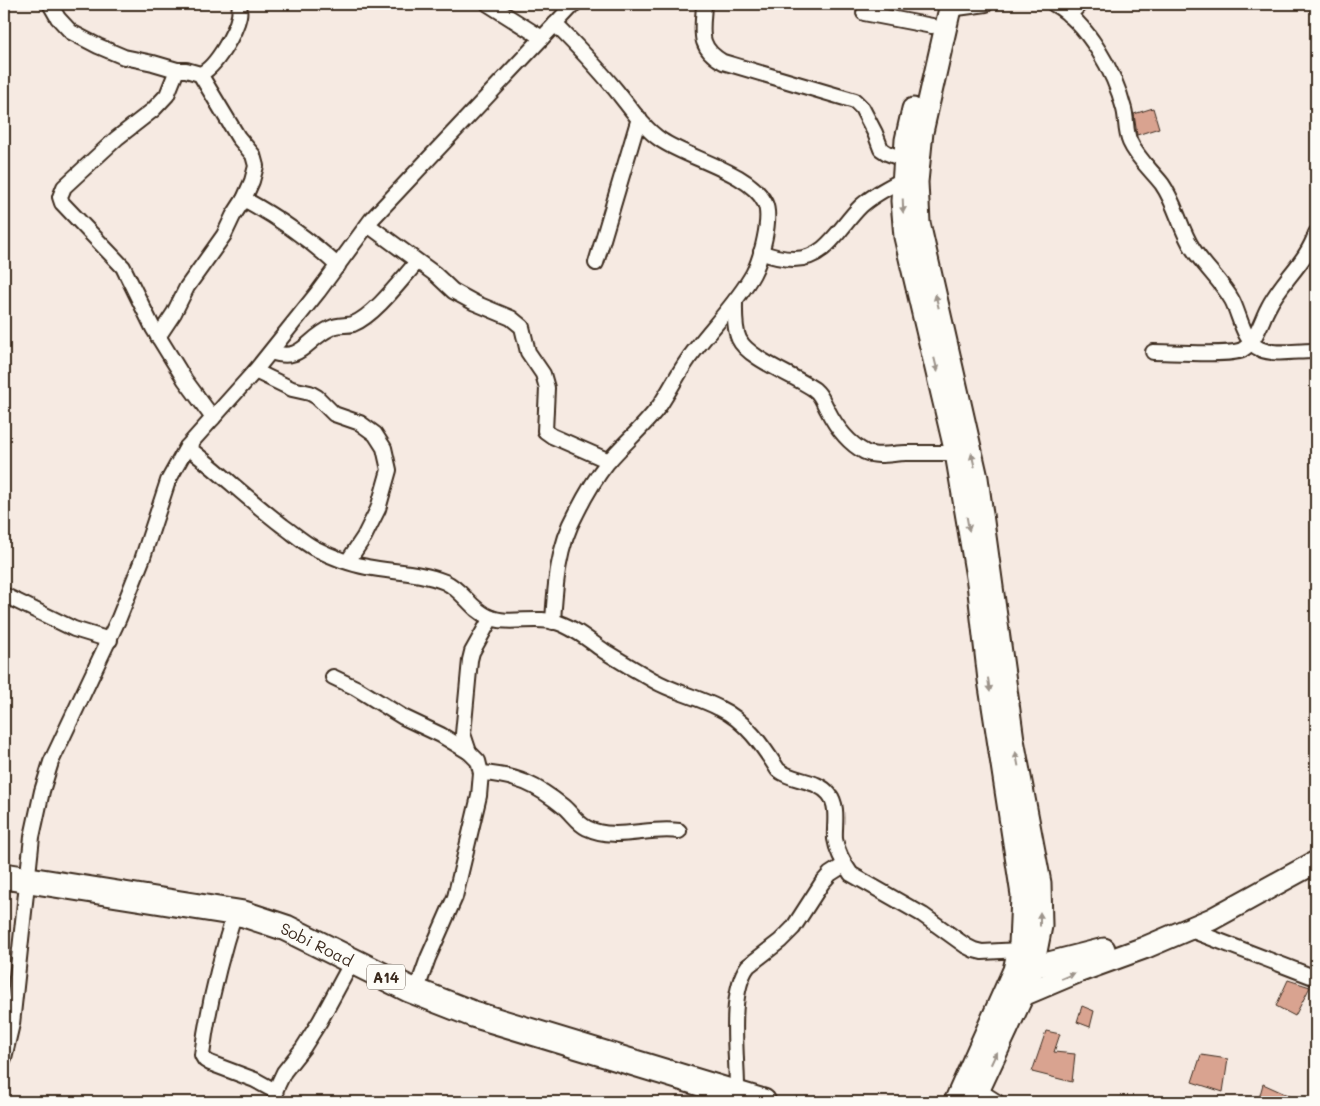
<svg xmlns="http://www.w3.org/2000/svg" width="1320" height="1106" font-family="Mali,sans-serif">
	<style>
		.building { fill: #d9a390; stroke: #3b2a1e }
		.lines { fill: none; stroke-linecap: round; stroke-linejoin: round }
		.street-casing { stroke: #3b2a1e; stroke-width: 18 }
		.primary-casing { stroke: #3b2a1e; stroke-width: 25 }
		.highway-casing { stroke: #3b2a1e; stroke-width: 29 }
		.street { stroke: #fdfcf7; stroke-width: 14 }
		.primary { stroke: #fdfcf7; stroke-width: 21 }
		.highway { stroke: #fdfcf7; stroke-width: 25 }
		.oneway { fill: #9c938a }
		.labels { text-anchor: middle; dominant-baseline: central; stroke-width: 5; stroke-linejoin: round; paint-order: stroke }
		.shield { fill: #fdfcf7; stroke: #75695f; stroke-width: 1 }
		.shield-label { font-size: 15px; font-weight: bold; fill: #3b2a1e }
		.street-label { font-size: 16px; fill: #3b2a1e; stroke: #fdfcf7 }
	</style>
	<rect width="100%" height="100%" fill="#f6eae2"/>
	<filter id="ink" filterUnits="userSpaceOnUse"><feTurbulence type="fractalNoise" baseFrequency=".02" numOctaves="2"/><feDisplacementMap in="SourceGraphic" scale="10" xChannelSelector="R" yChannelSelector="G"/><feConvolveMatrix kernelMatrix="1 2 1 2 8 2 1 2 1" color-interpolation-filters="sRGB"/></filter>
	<g filter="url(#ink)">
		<g class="building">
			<polygon points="1153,108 1159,128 1137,135 1134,114"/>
			<polygon points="1288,980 1310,987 1295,1016 1276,1006"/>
			<polygon points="1082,1006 1094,1011 1090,1027 1077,1022"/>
			<polygon points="1046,1031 1060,1034 1054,1052 1075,1054 1072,1082 1032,1072"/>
			<polygon points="1201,1055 1228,1059 1223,1092 1192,1082"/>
			<polygon points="1263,1084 1303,1102 1258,1102"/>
		</g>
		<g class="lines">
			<defs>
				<g id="street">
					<path d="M50,4L58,18L71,32L98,46L124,57L153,63L177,70H186L200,74C216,68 236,31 239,16C240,12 239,8 240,4"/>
					<polyline points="488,4 542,38"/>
					<path d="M704,4C703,30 696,47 723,62L855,101L862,108L875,133L881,149L887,153L905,160"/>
					<path d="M1054,4C1087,22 1115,73 1124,109C1127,120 1125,131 1130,142C1137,158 1151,170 1162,184C1176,204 1180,229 1193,249C1205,267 1222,282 1232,300C1240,315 1243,341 1260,349C1275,356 1300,350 1316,351"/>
					<polyline points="950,9 986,4"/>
					<polyline points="864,13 932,26"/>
					<polyline points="1069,15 1080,4"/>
					<polyline points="177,70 167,95 153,110 117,138 64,187 60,197 62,203 123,267 153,328 185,380 213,418"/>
					<path d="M244,199C277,217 310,240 338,266"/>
					<polyline points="368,225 435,274 453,291 475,303 511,318 522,327 528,352 543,374 547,388 545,431 552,436 609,461"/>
					<path d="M761,252C773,257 782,259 794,259C827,259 840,226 861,206C874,194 889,187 904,179"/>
					<polyline points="596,263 639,118"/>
					<path d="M735,301C735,313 734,328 739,339C748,359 796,376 815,390C822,396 823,402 827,409C835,425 848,443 865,452C877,458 893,453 906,453C923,453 940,453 956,453"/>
					<polyline points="158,337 174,313 187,287 224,235 233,216 244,199 252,181 256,166 253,155 238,137 200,74"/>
					<path d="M271,352C302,363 306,339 331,328C338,324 346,326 353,324C375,315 401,280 417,262"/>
					<path d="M1153,352C1170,352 1229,356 1242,350C1256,342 1261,321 1268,308C1281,281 1307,262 1316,233"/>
					<polyline points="255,371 292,389 310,393 317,397 334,414 360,423 375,434 384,448 389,470 378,509 364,537 348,561"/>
					<path d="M187,447C220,472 250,501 283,526C293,533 303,542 314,548C330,556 349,564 367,567C392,572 421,572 445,582C463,590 471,610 489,617C509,626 537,615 559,623C576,629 590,641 604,651C620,661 637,671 653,680C673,692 698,697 719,708C745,720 763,746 778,770C793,782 817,779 829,794C839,806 834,826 835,839C837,852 844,864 851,874L923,915L966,946L974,950L982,952L1020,950"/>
					<polyline points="4,595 74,629 110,640"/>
					<path d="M553,622C555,586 558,546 576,514C585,496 596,477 608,462C625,442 645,426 660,405C672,387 681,367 695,350C714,325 738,301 753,274C761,259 772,218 765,203C750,172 689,159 661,140C643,128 629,106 615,89C596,66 576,45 555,24"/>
					<polyline points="333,677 356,688 403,717 441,735 469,752 478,761 481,773 479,796 455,897 428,958 416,992"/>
					<polyline points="469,752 463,734 470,660 472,652 491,618"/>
					<path d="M481,773C516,775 537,785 564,807C572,814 578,824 587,828C616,842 649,826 679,831"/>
					<path d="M235,912C220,959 208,1006 202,1055L205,1060L210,1063L255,1080L275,1091L277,1102"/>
					<polyline points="1188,929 1316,978"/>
					<polyline points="4,1058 12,1024 32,837 42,791 51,762 119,618 142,560 168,481 187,447 255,371 318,292 371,220 574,4"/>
					<polyline points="980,1088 986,1095 997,1102"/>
					<polyline points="275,1091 284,1072 303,1048 320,1021 353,960"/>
					<path d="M737,1094C738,1061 727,994 748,966L780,941L793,928L822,883L830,874L844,865"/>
				</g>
				<g id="primary">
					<polyline points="951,4 922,132 917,182 919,223 977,478 1013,740 1040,883 1041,926 1033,967 1023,995 973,1102"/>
					<polyline points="913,109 906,140 902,201 905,237 956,453 978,583 989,680 1022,895 1020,945 1014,970 955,1102"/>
					<polyline points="1022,969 1033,967 1104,949"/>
					<polyline points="1016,996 1023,995 1075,973 1144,948 1212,919 1316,862"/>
				</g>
				<g id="highway">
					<path id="s1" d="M4,876L244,914L286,928L409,989L473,1014L763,1102"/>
				</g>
			</defs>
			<use href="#street" class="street-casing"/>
			<use href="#primary" class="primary-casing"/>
			<use href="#highway" class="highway-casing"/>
			<use href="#street" class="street"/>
			<use href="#primary" class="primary"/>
			<use href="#highway" class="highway"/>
		</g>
		<defs><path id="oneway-solid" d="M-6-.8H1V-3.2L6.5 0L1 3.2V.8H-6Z" transform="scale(1.25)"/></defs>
		<g class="oneway">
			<use href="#oneway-solid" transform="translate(903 206) rotate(88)"/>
			<use href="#oneway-solid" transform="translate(937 301) rotate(-103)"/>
			<use href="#oneway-solid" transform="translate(936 365) rotate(76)"/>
			<use href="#oneway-solid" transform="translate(973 460) rotate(-103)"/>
			<use href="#oneway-solid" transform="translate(968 524) rotate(80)"/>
			<use href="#oneway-solid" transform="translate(989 685) rotate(82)"/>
			<use href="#oneway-solid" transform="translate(1017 759) rotate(-101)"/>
			<use href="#oneway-solid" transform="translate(1040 919) rotate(-90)"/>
			<use href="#oneway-solid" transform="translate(1068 976) rotate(-23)"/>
			<use href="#oneway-solid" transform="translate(994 1058) rotate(-65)"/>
		</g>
	</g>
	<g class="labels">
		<rect class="shield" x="367" y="964.5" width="38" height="25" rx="4"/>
		<g class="shield-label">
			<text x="386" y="977">A14</text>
		</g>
		<g class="street-label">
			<text stroke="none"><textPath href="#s1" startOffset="322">Sobi Road</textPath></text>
		</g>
	</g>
	<rect width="1320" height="1106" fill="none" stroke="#fdfcf7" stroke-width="20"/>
	<rect x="10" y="10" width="1300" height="1086" fill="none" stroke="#3b2a1e" stroke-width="2" filter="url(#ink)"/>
</svg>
